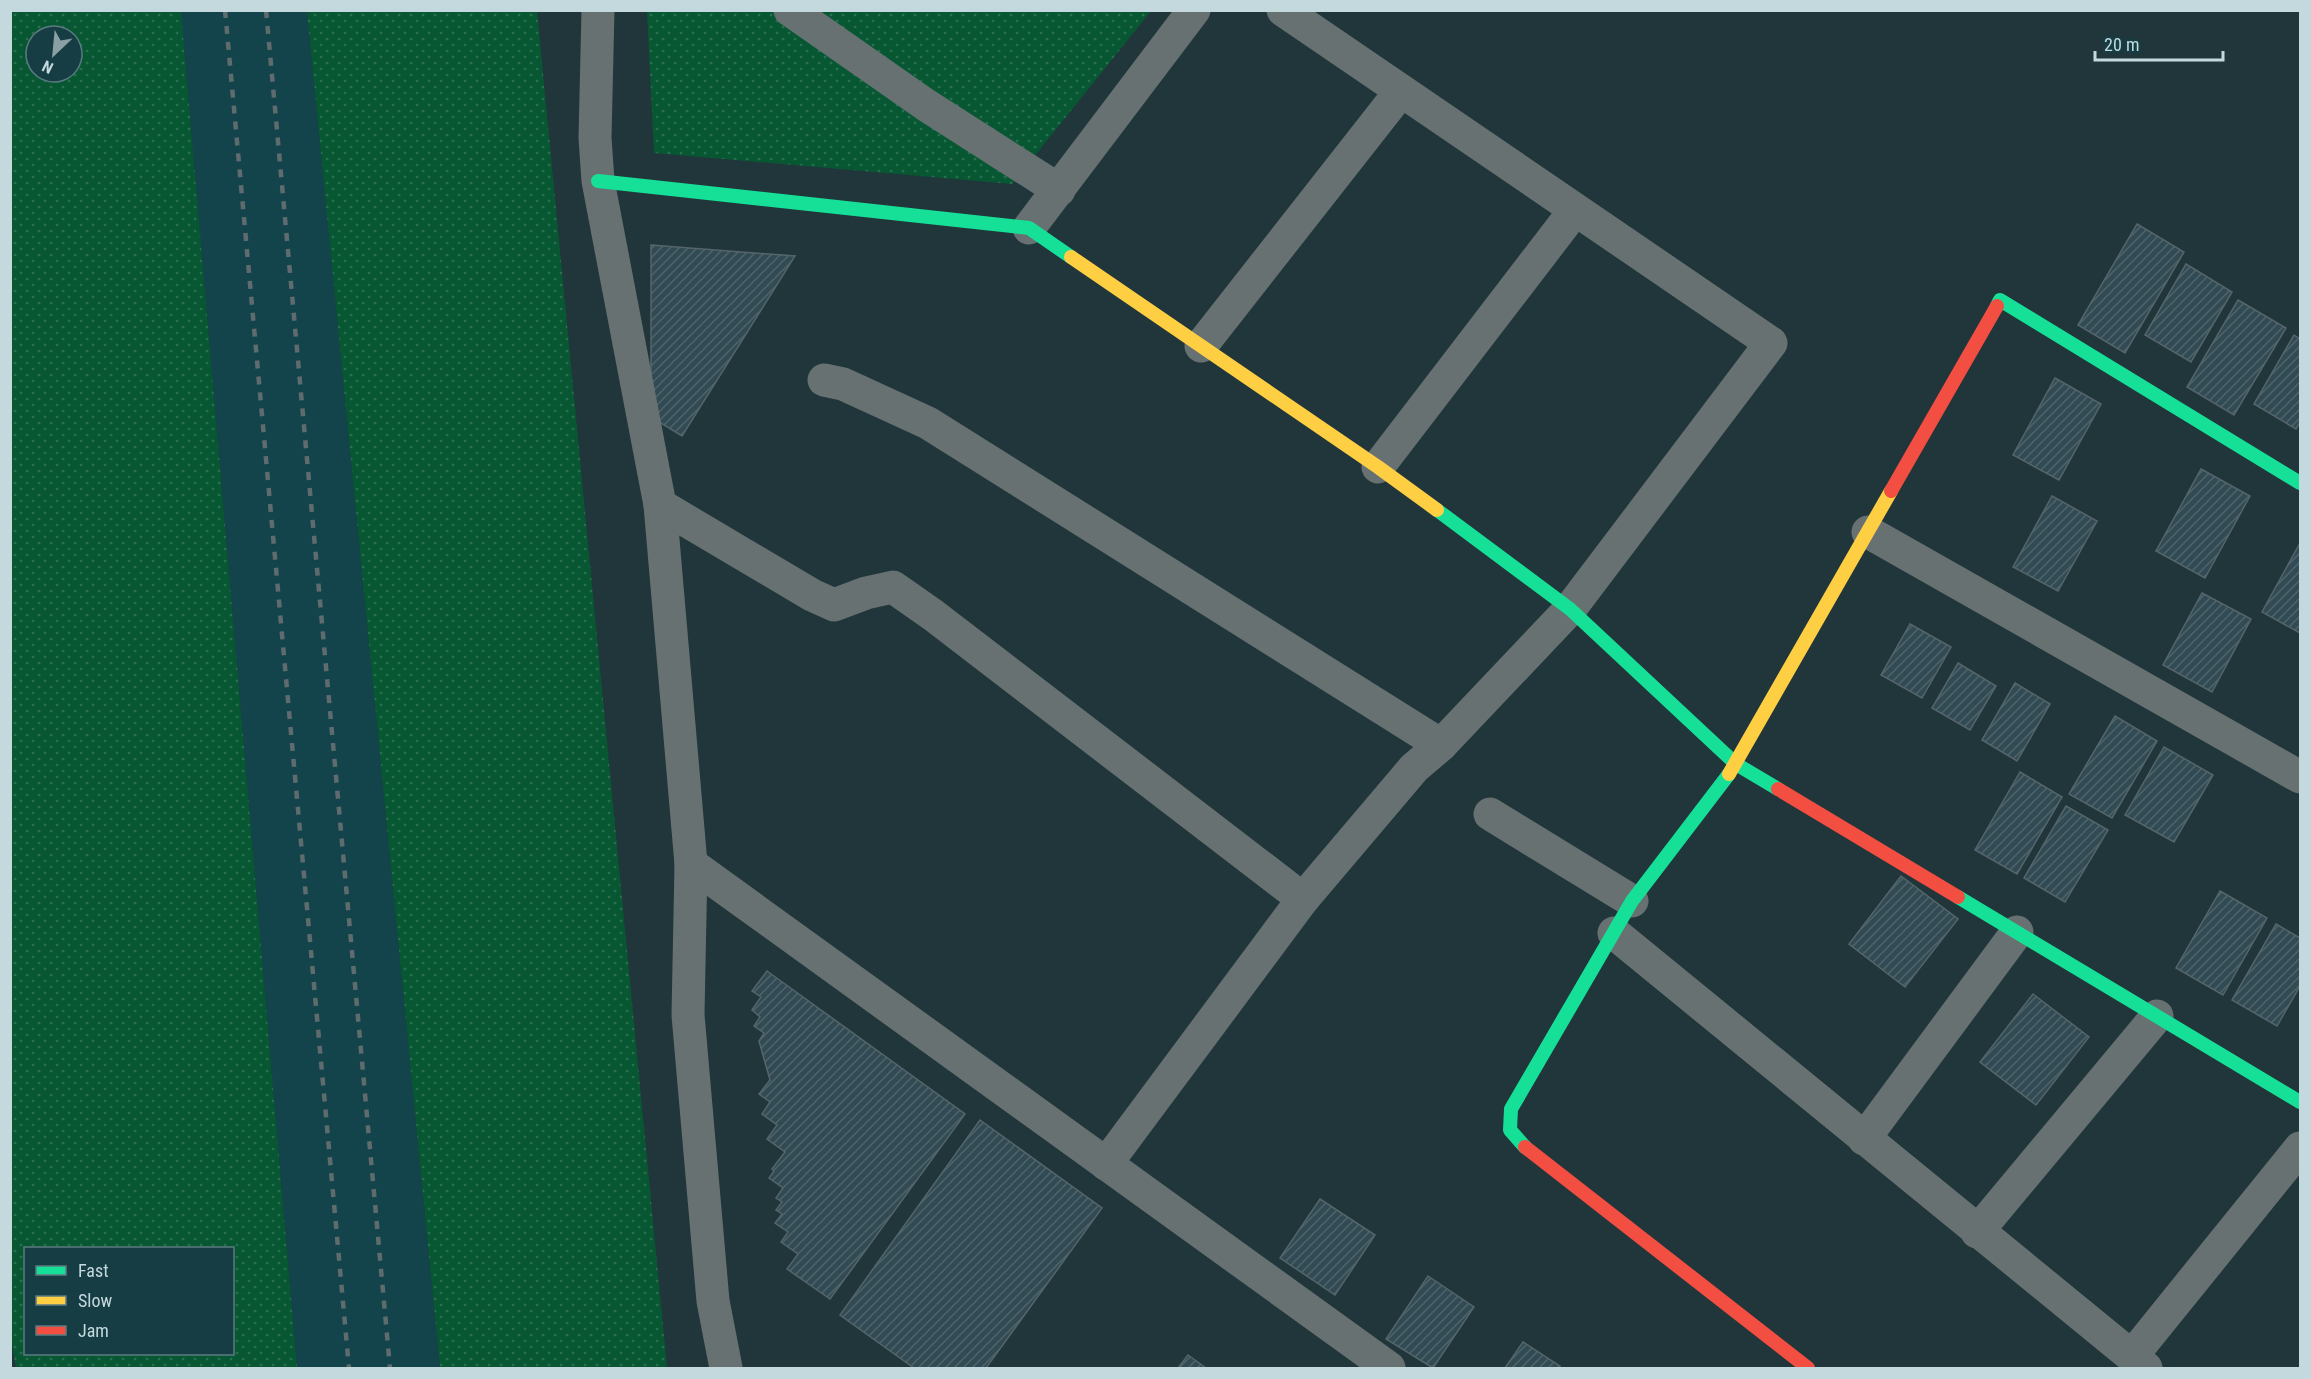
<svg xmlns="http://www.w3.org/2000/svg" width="2311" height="1379" font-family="'Roboto Condensed',sans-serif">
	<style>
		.built { fill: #13434b }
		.grass { fill: url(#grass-dots); fill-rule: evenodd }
		.building { fill: url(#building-hatch); stroke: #55656a; stroke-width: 1.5 }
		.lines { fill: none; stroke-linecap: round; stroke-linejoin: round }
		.street { stroke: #677171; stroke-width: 33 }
		.fast { stroke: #16e098; stroke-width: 14 }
		.slow { stroke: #ffcf43; stroke-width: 14 }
		.jam { stroke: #f24e42; stroke-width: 14 }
		.rail { stroke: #5f6c6d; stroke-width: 4.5; stroke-dasharray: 8 8; stroke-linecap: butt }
	</style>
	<defs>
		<pattern id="grass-dots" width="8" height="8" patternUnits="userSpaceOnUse" patternTransform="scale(1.5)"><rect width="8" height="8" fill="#075733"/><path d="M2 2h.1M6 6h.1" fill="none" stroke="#2a6f50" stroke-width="1.8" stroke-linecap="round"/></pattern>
		<pattern id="building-hatch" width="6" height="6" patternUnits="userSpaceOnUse" patternTransform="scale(1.5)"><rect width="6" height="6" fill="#314a53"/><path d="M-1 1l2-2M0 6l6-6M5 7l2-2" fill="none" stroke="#4d646b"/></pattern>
	</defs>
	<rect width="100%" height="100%" fill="#20363a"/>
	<polygon class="built" points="181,11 307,11 440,1368 297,1368"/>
	<g class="grass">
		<path d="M10,11H181L297,1368H16L10,1333ZM36,36H72V72H36ZM26,1248H232V1354H26Z"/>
		<polygon points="307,11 537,11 667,1368 440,1368"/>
		<polygon points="647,11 1151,11 1012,184 654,153"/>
	</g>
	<g class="building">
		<polygon points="2137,224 2184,252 2125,353 2078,325"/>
		<polygon points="651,245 795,256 682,436 651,417"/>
		<polygon points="2186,264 2232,292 2191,362 2145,335"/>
		<polygon points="2238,300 2286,328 2234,415 2187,387"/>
		<polygon points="2294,335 2300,339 2300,422 2296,429 2254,404"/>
		<polygon points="2055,378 2101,404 2059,480 2013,455"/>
		<polygon points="2201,469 2250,496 2205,578 2156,551"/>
		<polygon points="2052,496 2097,521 2058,591 2013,567"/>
		<polygon points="2300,543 2300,633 2262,612"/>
		<polygon points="2202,593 2251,619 2212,692 2163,665"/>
		<polygon points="1910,624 1951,647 1922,698 1881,675"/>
		<polygon points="1958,663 1996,686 1970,730 1932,708"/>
		<polygon points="2015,683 2050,704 2017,761 1982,740"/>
		<polygon points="2115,716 2157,741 2112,818 2069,794"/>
		<polygon points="2164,747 2213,775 2174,842 2125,815"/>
		<polygon points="2020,772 2062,797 2017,874 1975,850"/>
		<polygon points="2066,806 2108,830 2065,902 2024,878"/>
		<polygon points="1901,876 1958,919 1905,987 1849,944"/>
		<polygon points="2220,891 2267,918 2223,995 2176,968"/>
		<polygon points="2276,924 2300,938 2300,986 2277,1026 2232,1000"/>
		<polygon points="767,971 965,1114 830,1299 787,1269 798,1254 781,1242 788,1232 775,1223 782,1214 776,1210 782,1202 776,1198 783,1188 769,1178 774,1171 772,1169 785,1152 767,1139 777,1125 762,1114 770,1102 759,1094 770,1080 759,1041 764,1033 754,1026 760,1017 752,1010 761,997 752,991"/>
		<polygon points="2033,994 2089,1037 2036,1105 1980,1062"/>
		<polygon points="980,1120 1102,1208 986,1368 914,1368 840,1315"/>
		<polygon points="1320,1199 1375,1235 1335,1295 1280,1258"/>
		<polygon points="1428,1276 1474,1307 1433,1368 1386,1339"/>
		<polygon points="1523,1342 1560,1366 1558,1368 1505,1368"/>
		<polygon points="1188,1355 1206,1368 1178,1368"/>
	</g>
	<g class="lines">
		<g class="street">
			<polyline points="598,10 595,138 598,181 660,505 691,864 688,1015 713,1301 726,1368"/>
			<polyline points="790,10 926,105 1059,190"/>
			<polyline points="1029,228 1194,10"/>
			<polyline points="1201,346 1401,91"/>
			<polyline points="824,380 843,384 928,423 1441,745"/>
			<polyline points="1378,467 1575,210"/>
			<polyline points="660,505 812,595 834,605 866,593 893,587 933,615 1303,899"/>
			<polyline points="1868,532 2300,777"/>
			<polyline points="1490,814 1632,901"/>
			<polyline points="691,864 1389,1368"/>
			<polyline points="1614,933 2146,1368"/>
			<polyline points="1864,1139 2017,932"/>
			<polyline points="1106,1164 1303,899 1414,768 1441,745 1570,609 1771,343 1283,10"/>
			<polyline points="1977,1232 2157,1016"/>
			<polyline points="2132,1356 2300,1148"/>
		</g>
		<g class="fast">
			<polyline points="598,181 1029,228 1071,257"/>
			<polyline points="1997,306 2000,300 2300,483"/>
			<polyline points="1437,510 1570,609 1736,764 1778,789"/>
			<polyline points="1958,897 2300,1102"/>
			<polyline points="1525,1147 1510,1130 1511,1109 1632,901 1729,774"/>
		</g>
		<g class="slow">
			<polyline points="1071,257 1378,467 1437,510"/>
			<polyline points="1729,774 1891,491"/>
		</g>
		<g class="jam">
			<polyline points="1891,491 1997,306"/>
			<polyline points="1778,789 1958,897"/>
			<polyline points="1525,1147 1808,1368"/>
		</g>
		<g class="rail">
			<polyline points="225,10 349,1368"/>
			<polyline points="266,10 390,1368"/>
		</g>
	</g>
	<rect width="2311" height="1379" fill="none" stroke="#c4d9dd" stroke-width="24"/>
	<rect x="24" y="1247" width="210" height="108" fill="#163d44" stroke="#5c7b81" stroke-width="1.5"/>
	<rect x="36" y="1266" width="30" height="9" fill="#16e098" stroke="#5c7b81" stroke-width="1.5"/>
	<text x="78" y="1277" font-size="18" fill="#c4d9dd">Fast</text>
	<rect x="36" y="1296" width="30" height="9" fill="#ffcf43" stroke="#5c7b81" stroke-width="1.5"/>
	<text x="78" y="1307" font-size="18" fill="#c4d9dd">Slow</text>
	<rect x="36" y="1326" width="30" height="9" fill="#f24e42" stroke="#5c7b81" stroke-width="1.5"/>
	<text x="78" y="1337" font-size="18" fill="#c4d9dd">Jam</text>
	<g transform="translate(54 54) rotate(206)"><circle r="28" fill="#163d44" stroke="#5c7b81" stroke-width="1.5"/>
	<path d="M0-4.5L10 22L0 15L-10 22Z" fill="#8ba0a4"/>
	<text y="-9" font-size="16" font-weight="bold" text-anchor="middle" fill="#c4d9dd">N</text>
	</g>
	<path d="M2095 51v9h128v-9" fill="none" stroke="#c4d9dd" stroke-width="3"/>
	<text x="2104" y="51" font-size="18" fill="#c4d9dd" stroke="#163d44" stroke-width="4.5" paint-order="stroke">20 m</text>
</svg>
